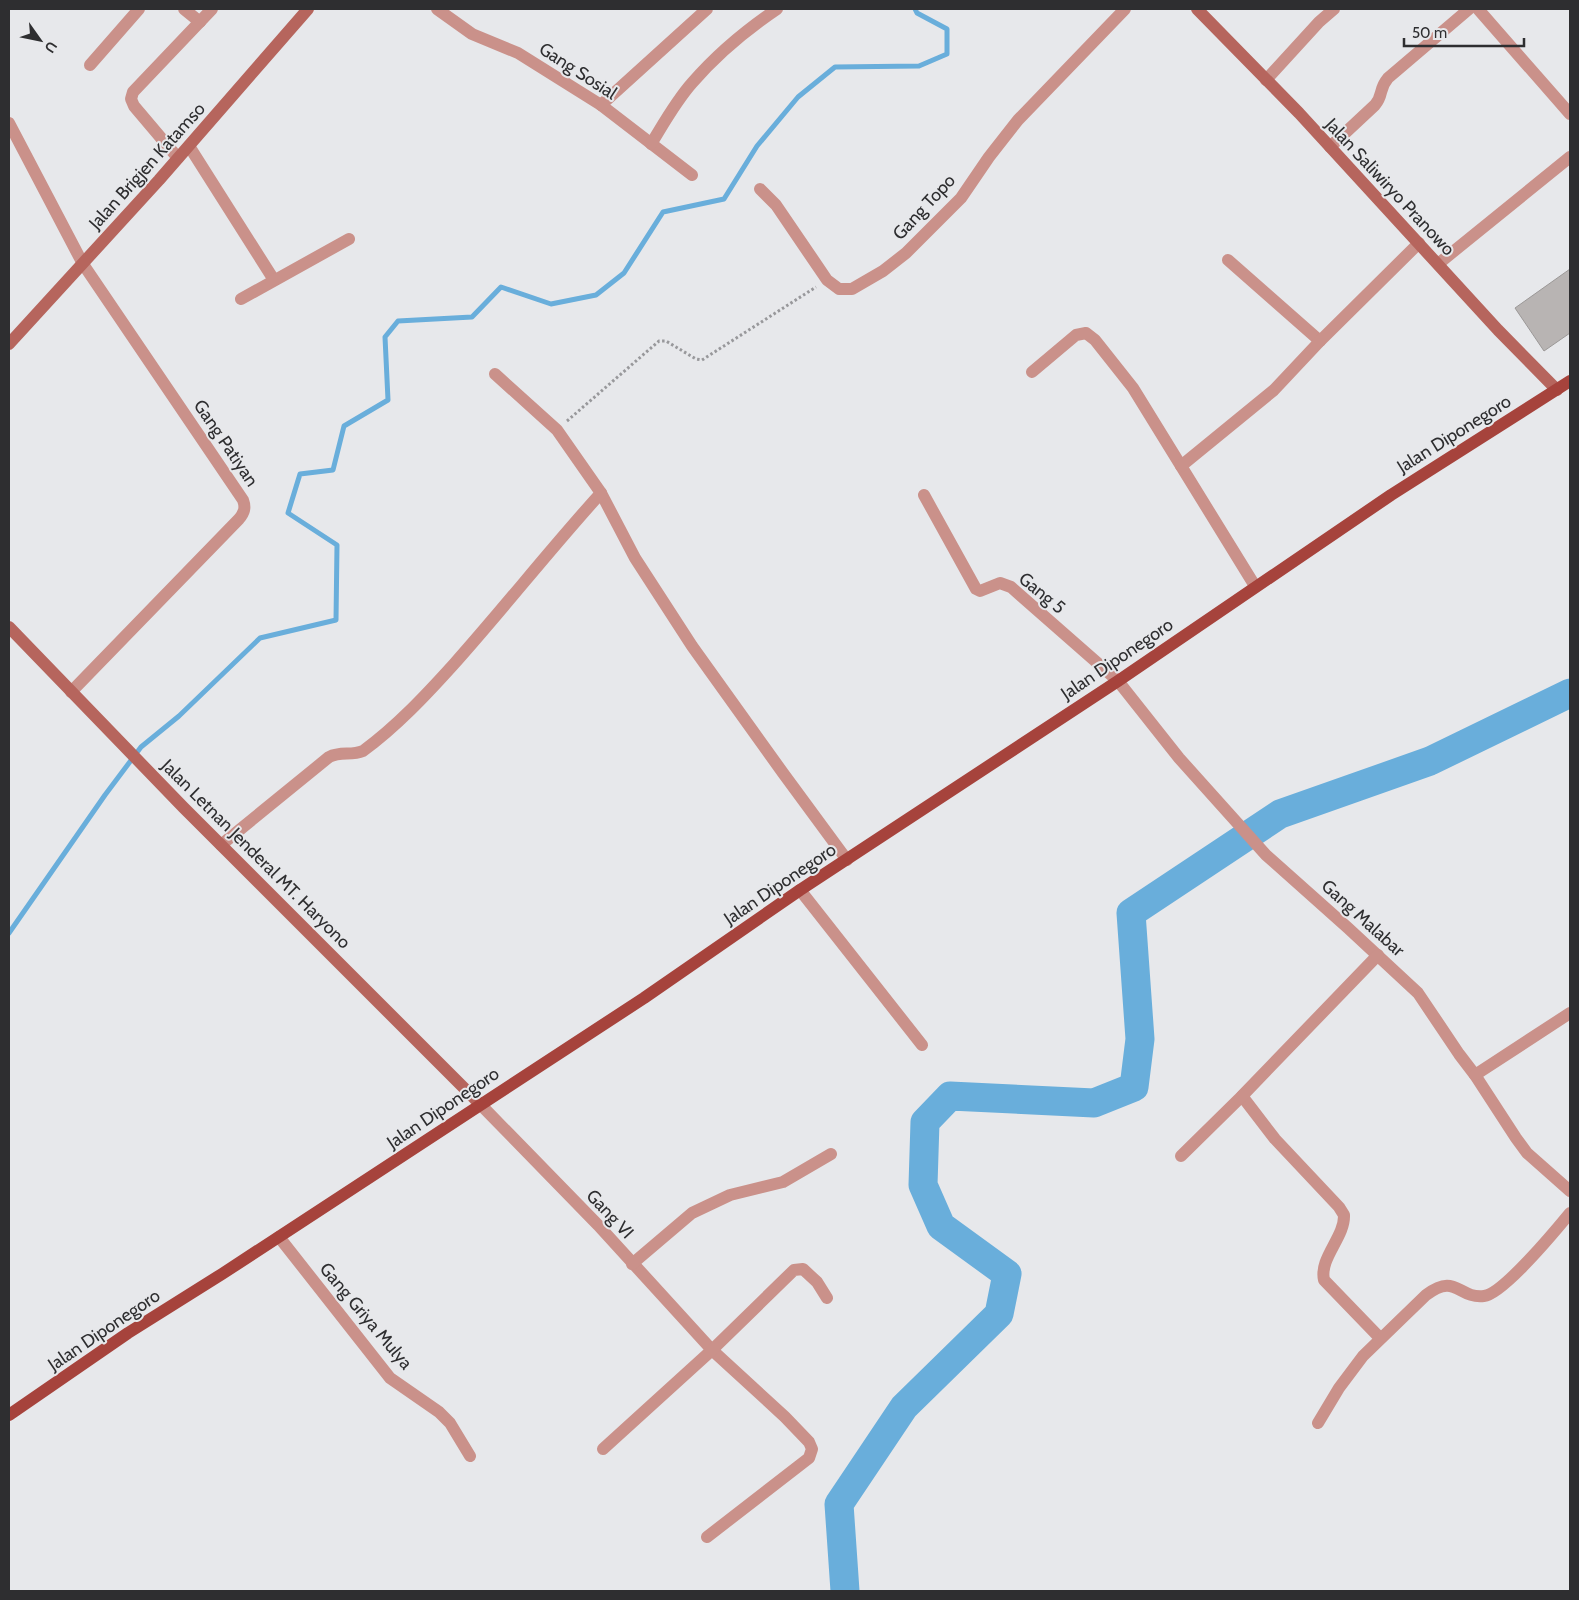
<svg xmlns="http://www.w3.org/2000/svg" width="1579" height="1600" font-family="Cabin,sans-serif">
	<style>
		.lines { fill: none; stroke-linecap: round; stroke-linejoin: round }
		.stream { stroke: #69aedb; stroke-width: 5 }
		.river { stroke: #69aedb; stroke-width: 29 }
		.building { fill: #b8b4b3; stroke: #9b9897 }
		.path { stroke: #98989b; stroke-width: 3; stroke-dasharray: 2.5 2.5; stroke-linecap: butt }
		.street { stroke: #ca918a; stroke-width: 12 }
		.secondary { stroke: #b6655d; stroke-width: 12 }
		.primary { stroke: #a6433c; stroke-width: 12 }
		.labels { text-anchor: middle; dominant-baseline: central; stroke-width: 4; stroke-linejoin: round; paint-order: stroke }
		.street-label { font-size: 18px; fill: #2e2e30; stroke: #e7e8eb }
	</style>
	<rect width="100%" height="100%" fill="#e7e8eb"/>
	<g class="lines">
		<polyline class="stream" points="9,933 105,795 141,747 179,716 260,638 336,620 337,545 288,513 300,474 333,470 344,426 388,400 385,337 398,321 472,317 501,287 551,304 596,295 624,273 663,212 724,199 757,146 798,97 835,67 919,66 947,54 947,29 917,13 915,9"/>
		<polyline class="river" points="845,1591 839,1504 904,1407 999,1314 1007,1274 941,1226 923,1185 925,1122 950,1096 1094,1103 1134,1087 1140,1039 1131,913 1280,814 1430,761 1570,693"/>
	</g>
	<polygon class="building" points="1570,269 1570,333 1544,351 1515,308"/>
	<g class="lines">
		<polyline class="path" points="567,421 659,341 666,341 696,359 702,360 816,287"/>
		<g class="street">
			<polyline points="184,9 200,22"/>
			<polyline points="437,9 472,34 518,53 601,105 692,175"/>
			<polyline points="1478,9 1570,114"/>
			<polyline points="90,65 139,9"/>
			<polyline points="1266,80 1319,22 1334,9"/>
			<polyline points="601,105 707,9"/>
			<path d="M9,123L83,264L243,500C246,508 244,513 239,519L71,692"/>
			<path d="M651,144C664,123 676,101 692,83C717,54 746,30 777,9"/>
			<polyline points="189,146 274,280"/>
			<path d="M1330,147L1375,105C1384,94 1378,90 1388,78L1469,9"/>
			<polyline points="178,158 134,106 131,99 133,92 212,9"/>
			<polyline points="760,189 776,205 827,280 839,289 852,289 883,271 906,253 961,198 989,157 1018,120 1125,9"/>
			<polyline points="1228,260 1320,341"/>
			<polyline points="1438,264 1570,157"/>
			<polyline points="241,299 349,239"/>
			<polyline points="1032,372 1076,335 1086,333 1095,340 1133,388 1255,586"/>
			<polyline points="495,374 557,430 601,493 635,558 692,646 783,773 847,860"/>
			<polyline points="1181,466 1274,390 1320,341 1419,243"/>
			<polyline points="924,495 976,589 980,591 1000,583 1011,587 1118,681 1179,758 1266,855 1348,928 1418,993 1459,1054 1475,1075 1516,1138 1527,1153 1570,1191"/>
			<path d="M221,845L329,757C341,751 351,756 363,751C397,726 426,695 454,664C504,608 551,548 601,493"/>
			<polyline points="800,890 922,1045"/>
			<polyline points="1475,1075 1570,1013"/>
			<path d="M1242,1096L1275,1139L1339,1207L1344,1215C1345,1237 1319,1258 1324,1280L1380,1338"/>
			<polyline points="480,1104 598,1225 712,1350 785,1417 809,1442 812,1449 809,1458 707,1537"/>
			<polyline points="1181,1156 1242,1096 1378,955"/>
			<polyline points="279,1237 390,1378 439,1412 450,1423 470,1456"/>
			<polyline points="632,1264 692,1213 730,1195 783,1182 831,1154"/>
			<path d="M1318,1423L1339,1388L1363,1356L1426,1295C1456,1272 1458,1299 1484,1296C1503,1294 1556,1230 1570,1213"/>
			<polyline points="603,1449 712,1350 794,1270 803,1269 817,1282 827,1298"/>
		</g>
		<g class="secondary">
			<polyline points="1197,9 1299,113 1498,330 1557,390"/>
			<polyline points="9,344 159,180 308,9"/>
			<polyline points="9,627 183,807 480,1104"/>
		</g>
		<polyline class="primary" points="9,1415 128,1333 222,1274 644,998 800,890 1118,681 1391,495 1570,381"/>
	</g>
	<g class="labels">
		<g class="street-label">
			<text transform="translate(578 71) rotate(33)">Gang Sosial</text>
			<text transform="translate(147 166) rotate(-48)">Jalan Brigjen Katamso</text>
			<text transform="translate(1390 187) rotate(47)">Jalan Saliwiryo Pranowo</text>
			<text transform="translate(924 207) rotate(-47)">Gang Topo</text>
			<text transform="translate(1454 434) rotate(-32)">Jalan Diponegoro</text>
			<text transform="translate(226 443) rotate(56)">Gang Patiyan</text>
			<text transform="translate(1042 593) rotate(39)">Gang 5</text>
			<text transform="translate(1117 659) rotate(-34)">Jalan Diponegoro</text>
			<text transform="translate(256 854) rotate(45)">Jalan Letnan Jenderal MT. Haryono</text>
			<text transform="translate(780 884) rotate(-34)">Jalan Diponegoro</text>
			<text transform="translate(1363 918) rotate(42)">Gang Malabar</text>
			<text transform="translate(443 1108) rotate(-34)">Jalan Diponegoro</text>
			<text transform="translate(610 1214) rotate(47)">Gang VI</text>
			<text transform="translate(366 1316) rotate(50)">Gang Griya Mulya</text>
			<text transform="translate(104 1330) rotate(-34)">Jalan Diponegoro</text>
		</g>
	</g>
	<rect width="1579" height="1600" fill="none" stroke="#2e2e30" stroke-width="20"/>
	<g transform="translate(40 40) rotate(123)" stroke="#e7e8eb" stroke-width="4" paint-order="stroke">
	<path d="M0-4L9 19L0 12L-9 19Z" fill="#2e2e30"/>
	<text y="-8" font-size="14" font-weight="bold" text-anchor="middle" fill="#2e2e30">U</text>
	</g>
	<path d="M1404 38v8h120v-8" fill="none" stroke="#2e2e30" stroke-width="2.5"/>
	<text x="1412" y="38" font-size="15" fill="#2e2e30" stroke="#e7e8eb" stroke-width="4" paint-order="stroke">50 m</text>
</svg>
